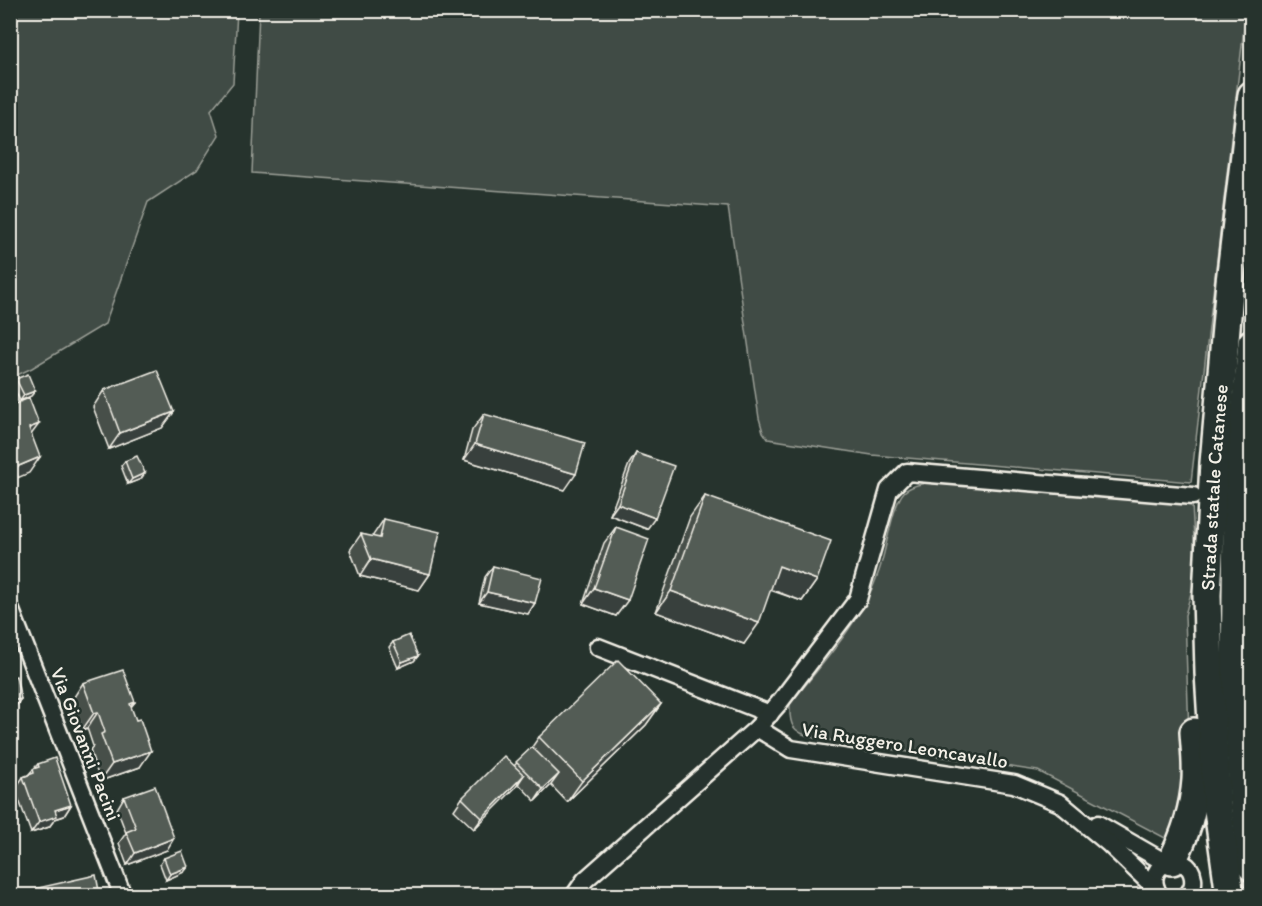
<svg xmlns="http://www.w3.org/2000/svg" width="1262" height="906" font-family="Itim,sans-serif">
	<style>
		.green { fill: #414b45; stroke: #9a9e96; stroke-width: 1.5 }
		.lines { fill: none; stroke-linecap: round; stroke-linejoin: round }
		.street-casing { stroke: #f4f1e8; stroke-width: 21 }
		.primary-casing { stroke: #f4f1e8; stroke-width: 32 }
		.street { stroke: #26332d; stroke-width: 16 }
		.primary { stroke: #26332d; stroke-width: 27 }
		.wall { fill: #474f49; stroke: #f4f1e8; stroke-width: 1.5 }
		.shaded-wall { fill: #39403c; stroke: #f4f1e8; stroke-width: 1.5 }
		.building { fill: #525c55; stroke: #f4f1e8; stroke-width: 1.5 }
		.labels { text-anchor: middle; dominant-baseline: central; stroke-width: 5; stroke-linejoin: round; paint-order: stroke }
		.street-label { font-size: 20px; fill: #f4f1e8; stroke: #26332d }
	</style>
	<rect width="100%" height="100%" fill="#26332d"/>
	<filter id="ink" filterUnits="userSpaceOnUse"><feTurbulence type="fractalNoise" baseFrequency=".0167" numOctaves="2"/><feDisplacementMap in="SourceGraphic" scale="12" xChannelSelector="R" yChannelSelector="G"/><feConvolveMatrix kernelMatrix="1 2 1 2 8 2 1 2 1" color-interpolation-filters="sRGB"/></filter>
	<g filter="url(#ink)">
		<g class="green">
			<polygon points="10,11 237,11 233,83 211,110 219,135 197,170 148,202 105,324 32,368 11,378"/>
			<polygon points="259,11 1246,11 1191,482 872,455 768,439 763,432 759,418 728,207 252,173"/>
			<path d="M925,483L1192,504L1196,575L1185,615L1190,765L1181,815L1167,839L1038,771L814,738C792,732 789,725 790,704C822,664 863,620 879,571C886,552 892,505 904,492C910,486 918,485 925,483Z"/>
		</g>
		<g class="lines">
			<defs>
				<g id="street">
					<polyline points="10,608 123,896"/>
					<polyline points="598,647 770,714"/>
					<polyline points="757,728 779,703 858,599 889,490 907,472 1193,496"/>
					<polyline points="1098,824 1166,863"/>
					<path d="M1158,893C1141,862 1189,849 1193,878C1194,886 1191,890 1187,896"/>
					<polyline points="574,896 585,880 757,728 791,749 1014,784 1060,803 1108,843 1156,889"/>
				</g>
				<g id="primary">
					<polyline points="1252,343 1239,469 1237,520 1235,671 1243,796 1252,867"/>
					<path d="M1172,861C1185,836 1194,808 1196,780C1197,764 1195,748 1194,732"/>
					<path id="s1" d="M1230,896L1217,803L1209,673L1207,595L1214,463L1230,282L1252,95"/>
				</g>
			</defs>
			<use href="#street" class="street-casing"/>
			<use href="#primary" class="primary-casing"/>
			<use href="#street" class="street"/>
			<use href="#primary" class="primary"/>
		</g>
		<g class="wall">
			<polygon points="16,379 35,391 31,396 20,401 13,385"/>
			<polygon points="104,390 174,412 162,428 109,449 93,407"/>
			<polygon points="484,414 565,490 464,460 472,430"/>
			<polygon points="636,453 647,529 610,515 629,464"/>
			<polygon points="125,461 141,479 128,484 121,466"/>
			<polygon points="705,496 817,580 802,601 770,590 744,644 656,612 690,517"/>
			<polygon points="384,519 430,574 419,590 360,576 350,550 361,534 372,537"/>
			<polygon points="616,527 616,616 583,604 604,543"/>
			<polygon points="493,566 535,603 528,614 479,603 485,577"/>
			<polygon points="393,642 418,656 414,661 398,668 389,647"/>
			<polygon points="83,683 135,702 131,707 140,767 100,781 90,750 93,746 87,728 82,730 72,700"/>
			<polygon points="661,704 646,725 567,802 551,785 535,801 518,783 474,829 454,810 462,798 514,766 532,747 539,737"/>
			<polygon points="38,764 71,805 64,816 55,819 49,827 31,833 15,789 23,777 28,775"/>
			<polygon points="124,797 167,850 127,865 119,843 126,833 117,809"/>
			<polygon points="164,858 188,867 184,872 166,880 160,864"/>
			<polygon points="38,888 100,896 32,896"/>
		</g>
		<g class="shaded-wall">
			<polygon points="35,391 31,396 20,401 24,395"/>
			<polygon points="174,412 162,428 109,449 120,433"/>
			<polygon points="39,424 27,440 29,428"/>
			<polygon points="475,444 576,474 565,490 464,460"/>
			<polygon points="40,457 29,473 17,478 10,488 10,472 14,468"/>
			<polygon points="145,473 141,479 128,484 132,479"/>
			<polygon points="618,504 655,518 647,529 610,515"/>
			<polygon points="371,559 430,574 419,590 360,576"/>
			<polygon points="779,566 817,580 802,601 764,587"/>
			<polygon points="594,588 628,600 616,616 583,604"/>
			<polygon points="671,591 759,623 744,644 656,612"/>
			<polygon points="487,592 535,603 528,614 479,603"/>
			<polygon points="418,656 414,661 398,668 402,662"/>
			<polygon points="21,699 13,710 10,711 10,701"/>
			<polygon points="661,704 646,725 567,802 582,781"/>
			<polygon points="98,712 87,728 82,730 94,713"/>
			<polygon points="151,751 140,767 100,781 112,764"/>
			<polygon points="559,774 551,785 535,801 543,789"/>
			<polygon points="524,775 516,787 474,829 482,818"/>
			<polygon points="71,805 64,816 55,819 49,827 31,833 39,822 55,810"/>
			<polygon points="174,838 167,850 127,865 135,853"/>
			<polygon points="188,867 184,872 166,880 170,874"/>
		</g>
		<g class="building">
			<polygon points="157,370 174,412 120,433 104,390"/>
			<polygon points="28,374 35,391 24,395 16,379"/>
			<polygon points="29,398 39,424 29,428 40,457 14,468 18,477 10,480 10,406"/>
			<polygon points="484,414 585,443 576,474 475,444"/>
			<polygon points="636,453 674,466 655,518 618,504"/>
			<polygon points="137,456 145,473 132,479 125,461"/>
			<polygon points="705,496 831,541 817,580 779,566 759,623 671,591"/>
			<polygon points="384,519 440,532 430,574 371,559 361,534 380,538"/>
			<polygon points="616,527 649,539 628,600 594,588"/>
			<polygon points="493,566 542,578 535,603 487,592"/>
			<polygon points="409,635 418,656 402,662 393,642"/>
			<polygon points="618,660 661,704 582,781 539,737"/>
			<polygon points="123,670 135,702 130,704 136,720 140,719 151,751 112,764 101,734 105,732 98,712 94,713 83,683"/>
			<polygon points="16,676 21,699 10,701 10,677"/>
			<polygon points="532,747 559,774 543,789 516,762"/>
			<polygon points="504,756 524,775 482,818 462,798"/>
			<polygon points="55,758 71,805 55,810 57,816 39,822 23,777 34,773 33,769 39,767 38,764"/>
			<polygon points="155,786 174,838 135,853 126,832 136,828 124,797"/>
			<polygon points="182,851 188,867 170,874 164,858"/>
			<polygon points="96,875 100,896 39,896 38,888"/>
			<polygon points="175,890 177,896 166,896 166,894"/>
		</g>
	</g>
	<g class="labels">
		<g class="street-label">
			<text stroke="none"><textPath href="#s1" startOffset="410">Strada statale Catanese</textPath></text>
			<text transform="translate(86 744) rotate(69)">Via Giovanni Pacini</text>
			<text transform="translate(905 745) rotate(9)">Via Ruggero Leoncavallo</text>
		</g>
	</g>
	<rect width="1262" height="906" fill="none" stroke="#26332d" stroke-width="36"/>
	<rect x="18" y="18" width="1226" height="870" fill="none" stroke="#f4f1e8" stroke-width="2" filter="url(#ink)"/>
</svg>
